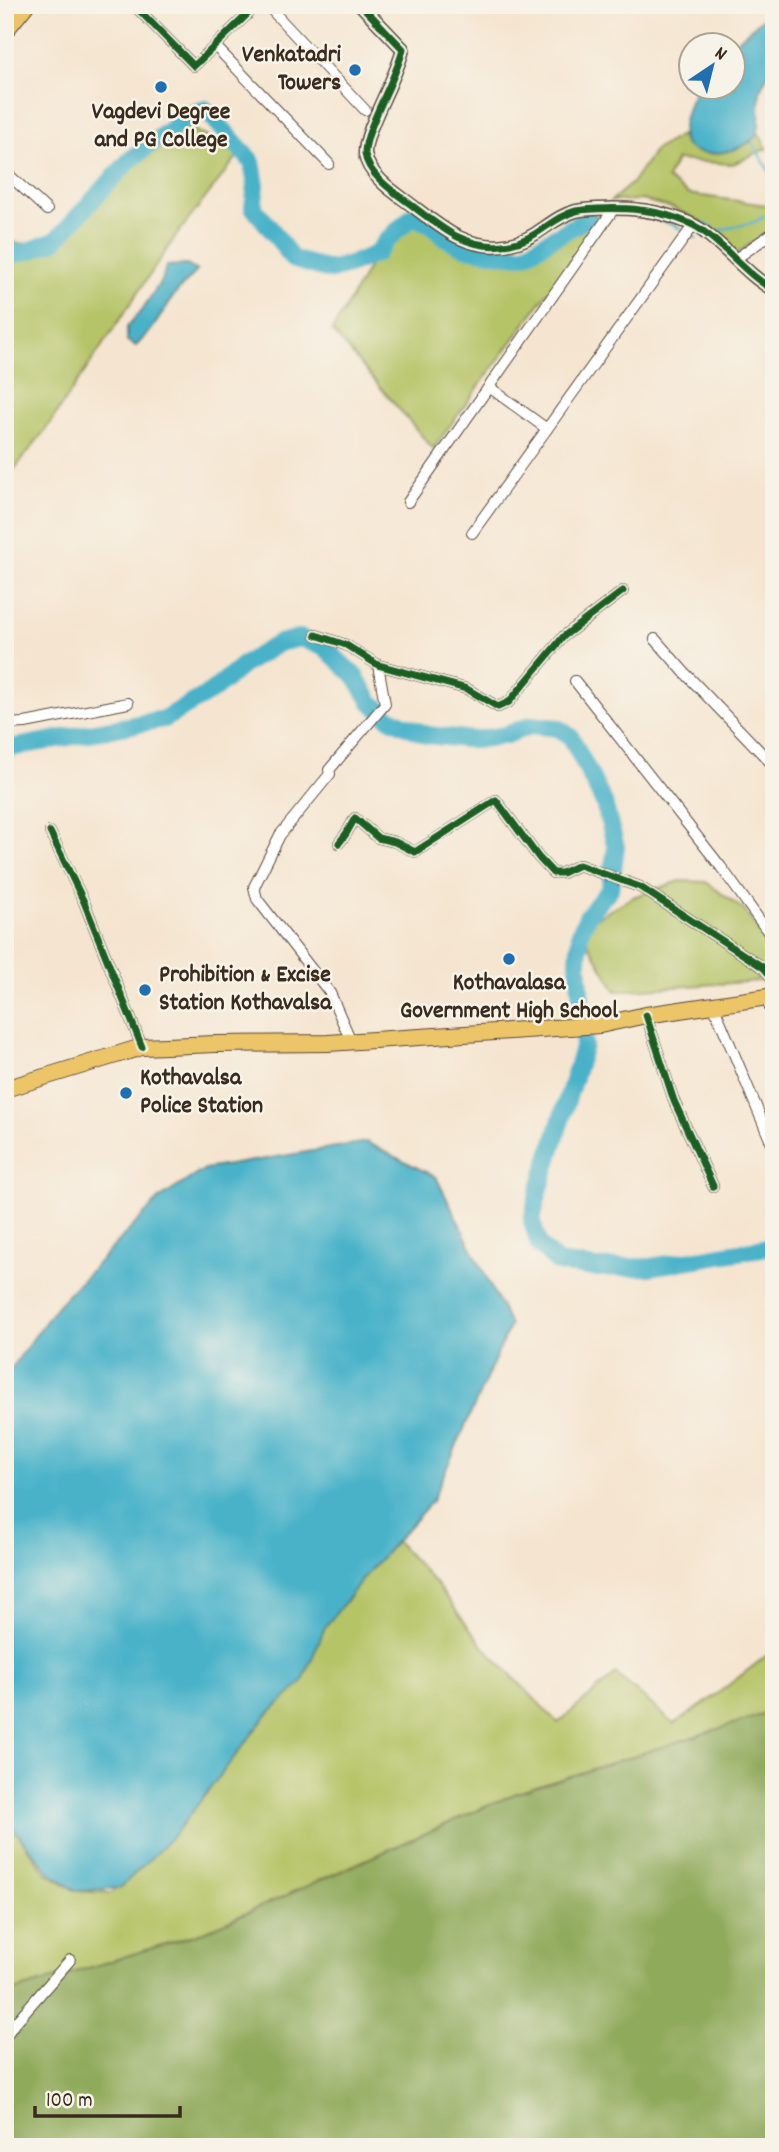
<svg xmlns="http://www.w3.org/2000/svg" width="779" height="2152" font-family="Dekko,sans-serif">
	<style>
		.green { fill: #b6c467; stroke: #787742; stroke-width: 2 }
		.forest { fill: #90aa5c; stroke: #666a3d; stroke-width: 2 }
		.water { fill: #4ab2c9; stroke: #426e74; stroke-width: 2 }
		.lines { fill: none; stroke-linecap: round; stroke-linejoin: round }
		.stream { stroke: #4ab2c9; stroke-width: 2.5 }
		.river { stroke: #4ab2c9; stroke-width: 18 }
		.minor-casing { stroke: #574639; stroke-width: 12 }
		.tertiary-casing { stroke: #574639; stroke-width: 15 }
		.primary-casing { stroke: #574639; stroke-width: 18 }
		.trunk-casing { stroke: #574639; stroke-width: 18 }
		.minor { stroke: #fff; stroke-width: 10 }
		.tertiary { stroke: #fff; stroke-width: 12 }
		.primary { stroke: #edc569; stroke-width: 16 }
		.trunk { stroke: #edc569; stroke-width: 16 }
		.cycleway-casing { stroke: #f7f3e8; stroke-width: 11 }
		.cycleway { stroke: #1b5e20; stroke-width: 7 }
		.poi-dot { fill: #1f6fb2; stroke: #f7f3e8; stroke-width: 2.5 }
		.labels { text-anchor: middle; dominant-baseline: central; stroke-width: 5; stroke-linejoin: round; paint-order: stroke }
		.poi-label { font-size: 24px; font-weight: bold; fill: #3b2a1e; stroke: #f7f3e8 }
	</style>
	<rect width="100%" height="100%" fill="#f7f3e8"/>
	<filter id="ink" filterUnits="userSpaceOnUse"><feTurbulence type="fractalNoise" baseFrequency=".0143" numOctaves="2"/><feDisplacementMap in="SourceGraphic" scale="14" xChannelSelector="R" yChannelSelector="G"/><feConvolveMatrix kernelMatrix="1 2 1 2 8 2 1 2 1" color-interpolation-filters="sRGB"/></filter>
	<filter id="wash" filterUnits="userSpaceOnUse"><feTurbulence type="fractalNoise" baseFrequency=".00686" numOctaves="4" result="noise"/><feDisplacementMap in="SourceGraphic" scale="28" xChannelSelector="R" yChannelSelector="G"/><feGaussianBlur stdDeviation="1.57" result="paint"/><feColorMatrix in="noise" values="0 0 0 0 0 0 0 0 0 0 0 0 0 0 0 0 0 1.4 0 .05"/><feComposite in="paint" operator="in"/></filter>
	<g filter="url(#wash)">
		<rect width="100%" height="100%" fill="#f5e5d0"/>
		<g class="green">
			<polygon points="173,120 240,153 176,236 46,429 5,481 5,242 47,245"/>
			<polygon points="758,132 767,148 733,164 676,160 667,179 688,194 766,205 774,200 774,223 770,231 736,254 719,235 699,220 673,208 642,200 611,201 632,183 655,150 681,135 685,145 750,143"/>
			<polygon points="410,210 444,241 464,249 503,258 528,258 564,234 601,220 433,449 332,331 361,281 381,241"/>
			<polygon points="680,881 706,882 744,910 774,952 774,980 616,991 579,928 633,897"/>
			<polygon points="396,1541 435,1583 483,1646 558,1723 616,1674 674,1724 704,1704 770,1653 774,1660 774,1711 514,1794 203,1932 5,1994 5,1817 45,1872 76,1891 112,1893 371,1569"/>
		</g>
		<polygon class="forest" points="774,1711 774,2147 5,2147 5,1994 204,1932 514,1794"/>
		<g class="water">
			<path d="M774,9C774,23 777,51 774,63C771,73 762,81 760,92C758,103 761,126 757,134C747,152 697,162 685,144C677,132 690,100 696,88H734L732,45Z"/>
			<polygon points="187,265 197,271 175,294 152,329 136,346 127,341 127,327 142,310 163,278 166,266"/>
			<polygon points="366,1142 436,1177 510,1325 432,1501 371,1569 325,1627 302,1683 266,1716 174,1835 120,1888 76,1891 48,1871 5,1818 5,1377 57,1306 159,1199 205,1169"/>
		</g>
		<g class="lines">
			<g class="stream">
				<polyline points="753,144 774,179"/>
				<polyline points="656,220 674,225 696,238"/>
				<path d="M705,223L718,231C741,223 753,228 774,209"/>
			</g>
			<g class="river">
				<polyline points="5,256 29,251 55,241 129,161 192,113 205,109 252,162 256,185 253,207 274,233 292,259 330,270 351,264 376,254 385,242 413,216 430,225 444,237 459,245 472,249 507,255 524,255 588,218"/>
				<polyline points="5,749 164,719 211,692 243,665 279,643 300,638 325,648 355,676 371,702 389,718 427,735 475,740 506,735 532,725 558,728 571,737 604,803 616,847 610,889 588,915 580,933 578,962 584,1045 538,1194 532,1221 539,1245 558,1263 596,1268 650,1267 774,1246"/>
			</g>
		</g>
	</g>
	<g filter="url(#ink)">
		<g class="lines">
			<defs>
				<g id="minor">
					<polyline points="134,5 194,66 257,5"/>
					<polyline points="267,5 365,110"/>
					<polyline points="215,46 329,164"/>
					<polyline points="5,164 10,176 47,210"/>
					<polyline points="734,260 774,232"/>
					<polyline points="489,387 547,429"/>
					<polyline points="408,502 613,210"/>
					<polyline points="472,533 693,226"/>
					<polyline points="316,635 346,645 378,665 467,689 498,707 509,702 564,636 623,591"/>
					<polyline points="655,639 684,672 774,766"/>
					<polyline points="575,681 721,867 774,940"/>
					<polyline points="5,724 25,723 128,703"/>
					<polyline points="50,832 84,902 142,1047"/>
					<polyline points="339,843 346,834 355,818 378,838 395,842 415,852 496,800 539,858 553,873 562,873 579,865 640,887 764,968 774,980"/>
					<polyline points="766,998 774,1018"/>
					<polyline points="713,1004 774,1149"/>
					<polyline points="646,1015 674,1101 713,1186"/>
					<polyline points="351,1041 330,993 257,899 254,887 280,835 330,774 329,770 385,704 378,665"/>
					<polyline points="5,2037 14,2024 70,1960"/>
				</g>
				<path id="tertiary" d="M361,5L403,49C397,78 364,130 365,154C367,173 392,191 406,201C421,212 443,230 458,237C483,249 511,249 535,234C548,226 560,215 576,211C590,208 625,208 640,210C659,212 684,219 700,229C727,247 745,274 774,290"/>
				<polyline id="primary" points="5,1089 142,1047 215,1044 328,1043 600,1025 646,1015 774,996"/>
				<polyline id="trunk" points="5,31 26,5"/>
			</defs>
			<use href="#minor" class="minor-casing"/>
			<use href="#tertiary" class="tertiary-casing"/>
			<use href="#primary" class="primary-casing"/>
			<use href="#trunk" class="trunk-casing"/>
			<use href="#minor" class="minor"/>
			<use href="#tertiary" class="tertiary"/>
			<use href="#primary" class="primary"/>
			<use href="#trunk" class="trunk"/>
			<defs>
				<g id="cycleway">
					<polyline points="134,5 194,66 257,5"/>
					<path d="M361,5L403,49C397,78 364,130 365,154C367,173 392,191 406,201C421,212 443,230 458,237C483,249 511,249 535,234C548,226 560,215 576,211C590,208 625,208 640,210C659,212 684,219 700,229C727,247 745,274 774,290"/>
					<polyline points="316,635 346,645 378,665 467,689 498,707 509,702 564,636 623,591"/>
					<polyline points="50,832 84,902 142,1047"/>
					<polyline points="339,843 346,834 355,818 378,838 395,842 415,852 496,800 539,858 553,873 562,873 579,865 640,887 764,968 774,980"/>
					<polyline points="646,1015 674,1101 713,1186"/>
				</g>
			</defs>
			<use href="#cycleway" class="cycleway-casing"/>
			<use href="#cycleway" class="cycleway"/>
		</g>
	</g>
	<g class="poi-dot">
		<circle cx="355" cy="70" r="7"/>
		<circle cx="161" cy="87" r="7"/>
		<circle cx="509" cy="959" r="7"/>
		<circle cx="145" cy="990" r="7"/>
		<circle cx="126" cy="1093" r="7"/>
	</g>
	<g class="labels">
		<g class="poi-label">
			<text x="341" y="56" text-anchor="end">Venkatadri<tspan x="341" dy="28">Towers</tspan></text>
			<text x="161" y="113">Vagdevi Degree<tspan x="161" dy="28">and PG College</tspan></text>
			<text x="159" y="976" text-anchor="start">Prohibition &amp; Excise<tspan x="159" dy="28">Station Kothavalsa</tspan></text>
			<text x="509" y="984">Kothavalasa<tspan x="509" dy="28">Government High School</tspan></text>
			<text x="140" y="1079" text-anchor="start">Kothavalsa<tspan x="140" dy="28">Police Station</tspan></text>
		</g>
	</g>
	<rect width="779" height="2152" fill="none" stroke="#f7f3e8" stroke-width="28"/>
	<g transform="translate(712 66) rotate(35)"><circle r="33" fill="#f7f3e8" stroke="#aca397" stroke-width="2"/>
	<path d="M0-5L12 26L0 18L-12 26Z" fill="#1f6fb2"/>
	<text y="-10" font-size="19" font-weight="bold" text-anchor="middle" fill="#3b2a1e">N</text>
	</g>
	<path d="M35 2106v10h145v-10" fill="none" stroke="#3b2a1e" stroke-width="3.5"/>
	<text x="46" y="2106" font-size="21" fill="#3b2a1e" stroke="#f7f3e8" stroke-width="5" paint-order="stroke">100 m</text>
</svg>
